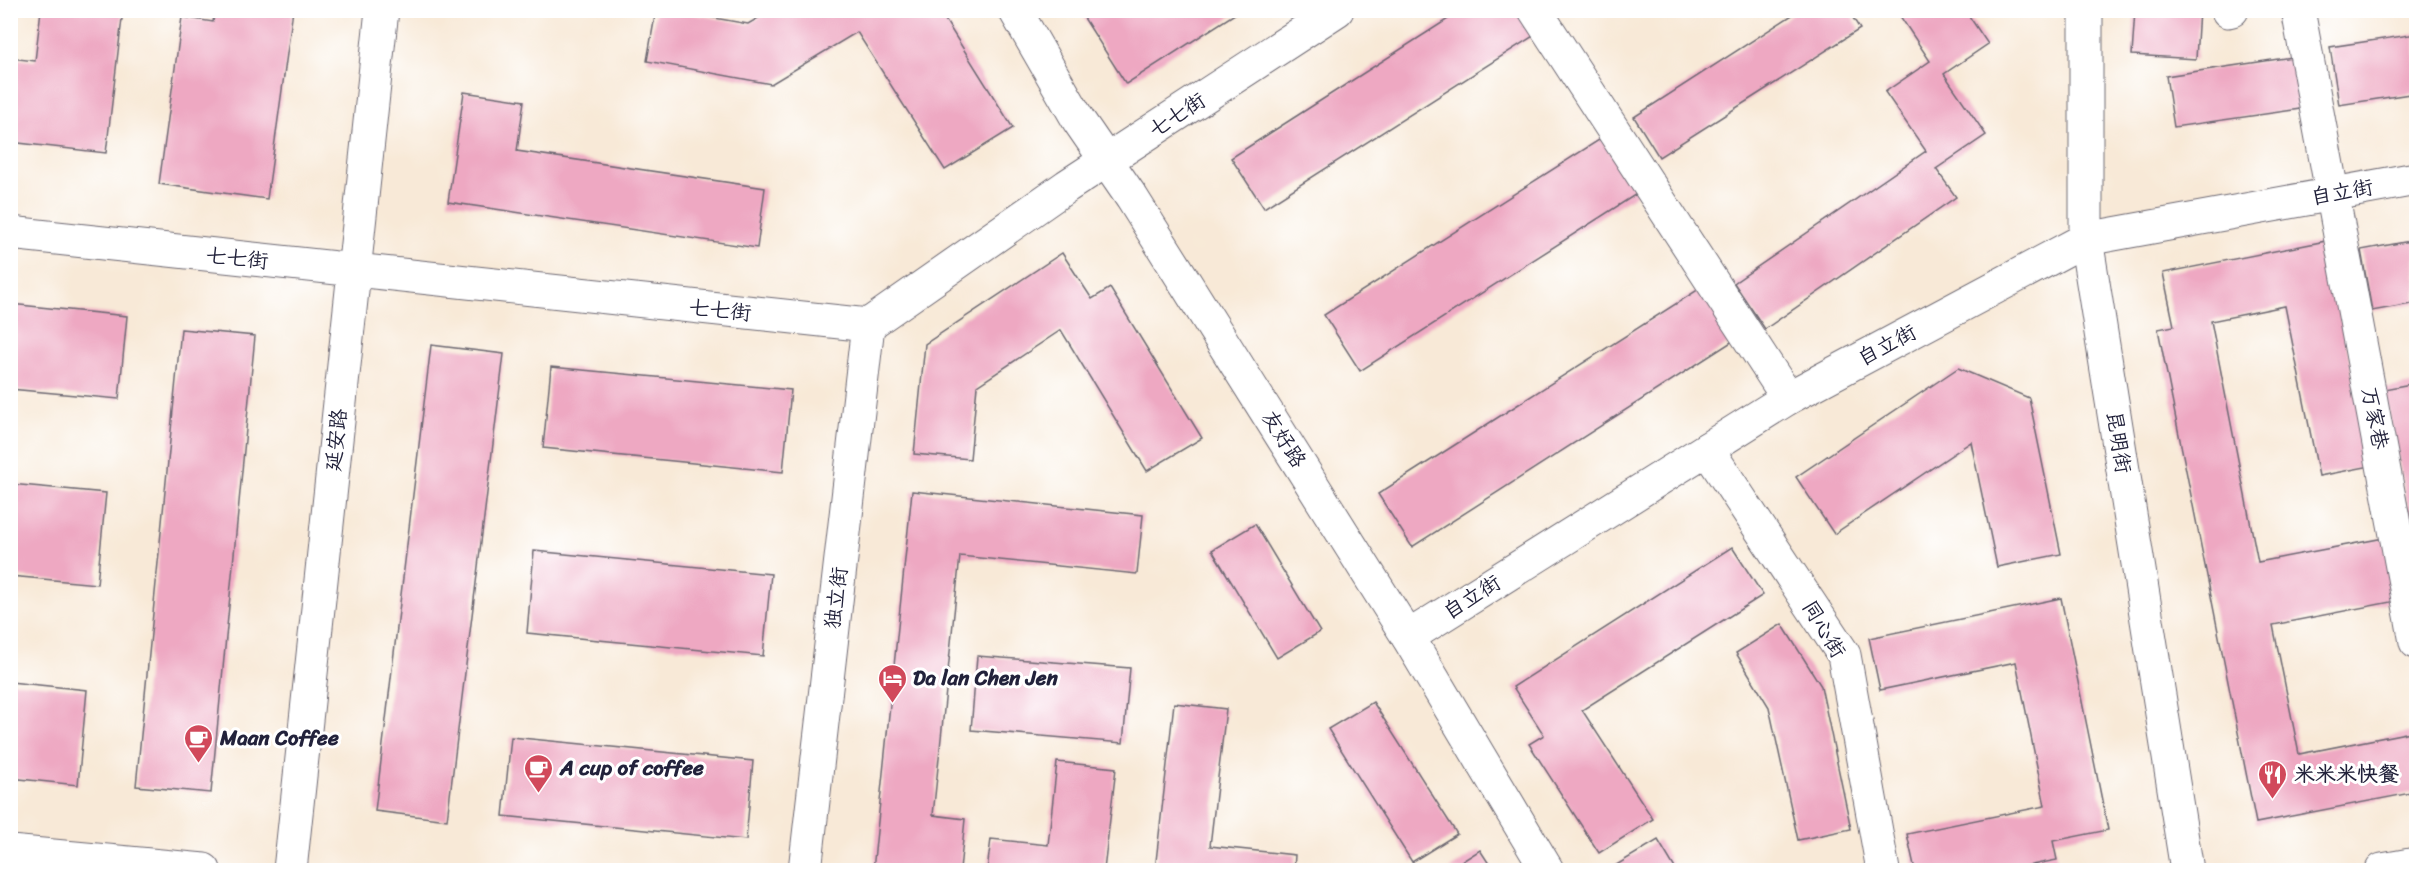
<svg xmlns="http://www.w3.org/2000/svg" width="2427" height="881" font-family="Sriracha,'LXGW WenKai TC',sans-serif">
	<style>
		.building { fill: #eea8c2 }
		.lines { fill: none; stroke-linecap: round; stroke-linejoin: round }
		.minor-casing { stroke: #6d6872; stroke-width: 35 }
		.major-casing { stroke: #6d6872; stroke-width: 35 }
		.minor { stroke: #fff; stroke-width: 33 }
		.major { stroke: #fff; stroke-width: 33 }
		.labels { text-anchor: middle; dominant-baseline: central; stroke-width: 6; stroke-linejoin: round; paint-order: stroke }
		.street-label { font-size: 21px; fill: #22223b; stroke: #fff }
		.poi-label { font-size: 21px; font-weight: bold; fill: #22223b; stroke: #fff; text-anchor: start }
	</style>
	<rect width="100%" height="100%" fill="#fff"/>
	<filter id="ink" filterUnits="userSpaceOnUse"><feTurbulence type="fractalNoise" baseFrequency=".0167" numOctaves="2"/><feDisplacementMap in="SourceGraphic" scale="12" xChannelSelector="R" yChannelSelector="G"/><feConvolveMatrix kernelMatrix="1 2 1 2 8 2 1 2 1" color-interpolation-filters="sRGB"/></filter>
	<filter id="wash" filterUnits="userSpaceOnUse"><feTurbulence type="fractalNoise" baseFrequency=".008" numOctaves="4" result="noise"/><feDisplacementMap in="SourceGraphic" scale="24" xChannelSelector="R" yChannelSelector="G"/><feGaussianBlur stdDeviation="1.35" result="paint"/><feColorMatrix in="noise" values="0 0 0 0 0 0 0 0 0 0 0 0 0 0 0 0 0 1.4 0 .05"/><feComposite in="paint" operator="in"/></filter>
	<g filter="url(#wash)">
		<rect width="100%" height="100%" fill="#f8e9d7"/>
		<g id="blocks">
			<g class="building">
				<polygon points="41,10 123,10 106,153 10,142 10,58 35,61"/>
				<polygon points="215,10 293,10 267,199 159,184 182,17 213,22"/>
				<polygon points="656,10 670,10 748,24 772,10 939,10 1013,128 945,170 857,32 771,84 647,61"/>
				<polygon points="1079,10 1241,10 1126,84"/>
				<polygon points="1462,10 1523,10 1538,33 1264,208 1231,158"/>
				<polygon points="1800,10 1848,10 1860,29 1659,157 1634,117"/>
				<polygon points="1896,10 1965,10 1988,44 1944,74 1986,135 1936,169 1956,197 1765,329 1734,283 1926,151 1885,92 1930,61"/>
				<polygon points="2135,10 2199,10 2196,59 2132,55"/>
				<polygon points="2416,34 2416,93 2339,105 2330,47"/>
				<polygon points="2299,56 2307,108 2174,127 2166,76"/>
				<polygon points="464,92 524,101 517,151 765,188 757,248 448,202"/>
				<polygon points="1602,138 1638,193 1360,371 1324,315"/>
				<polygon points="2416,240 2416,303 2372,311 2361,250"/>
				<polygon points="2326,241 2371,466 2319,476 2285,306 2211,321 2258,562 2384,538 2396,601 2273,625 2299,754 2416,731 2416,792 2256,823 2158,329 2174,326 2163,273"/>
				<polygon points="1062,253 1092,299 1110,288 1202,438 1147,471 1061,330 977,386 970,459 914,454 925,344"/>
				<polygon points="1699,289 1733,341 1412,547 1378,494"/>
				<polygon points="10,304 127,316 119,399 10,389"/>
				<polygon points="181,329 255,336 211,793 136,786"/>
				<polygon points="431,345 504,354 447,820 375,811"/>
				<polygon points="551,367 791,390 783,472 543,448"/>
				<polygon points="1958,368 2029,398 2061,554 1997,567 1971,442 1834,534 1796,477"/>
				<polygon points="2416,383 2416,544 2415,544 2384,389"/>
				<polygon points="10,484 106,493 97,584 10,576"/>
				<polygon points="912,491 1143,515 1137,574 960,556 933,815 965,819 960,870 873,870"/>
				<polygon points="1255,524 1320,632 1277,658 1212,550"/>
				<polygon points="1732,547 1763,595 1582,710 1653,819 1599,853 1529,744 1544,735 1513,687"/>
				<polygon points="534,551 771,574 763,656 527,633"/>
				<polygon points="2061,598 2108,830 2053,841 2057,860 2005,870 1915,870 1907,834 2045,806 2016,662 1880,690 1869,638"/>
				<polygon points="1782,624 1821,686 1851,829 1798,840 1769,707 1736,653"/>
				<polygon points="977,656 1130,668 1123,743 971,730"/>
				<polygon points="10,682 87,690 78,785 10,778"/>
				<polygon points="1373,702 1457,834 1412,862 1328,729"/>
				<polygon points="1174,703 1226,709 1210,846 1295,855 1294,870 1155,870"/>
				<polygon points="511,737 753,761 746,840 503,816"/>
				<polygon points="1057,762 1116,768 1104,870 987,870 991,839 1048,845"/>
				<polygon points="1658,840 1676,870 1615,870 1613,867"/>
				<polygon points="1480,850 1493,870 1451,870 1450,869"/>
			</g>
		</g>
	</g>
	<g filter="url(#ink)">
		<use href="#blocks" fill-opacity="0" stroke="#6d6872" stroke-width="1.5"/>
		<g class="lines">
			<defs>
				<g id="minor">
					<polyline points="1015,10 1079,121 1132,198 1408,637 1547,870"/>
					<polyline points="1535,10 1788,398"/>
					<polyline points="2086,10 2086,239 2187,870"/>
					<polyline points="2298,10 2416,642"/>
					<polyline points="2228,11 2232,10"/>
					<polyline points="1707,449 1844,655 1883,870"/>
					<polyline points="1408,637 1788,398 2086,239 2416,179"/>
					<polyline points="805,870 868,325"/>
				</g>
				<g id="major">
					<polyline points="10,233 868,325 1067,186 1337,10"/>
					<polyline points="10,852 204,870"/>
					<polyline points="290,870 382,10"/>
					<polyline points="2382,870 2416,864"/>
				</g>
			</defs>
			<use href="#minor" class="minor-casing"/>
			<use href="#major" class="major-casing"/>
			<use href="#minor" class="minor"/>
			<use href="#major" class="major"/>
		</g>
	</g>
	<defs>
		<symbol id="hotel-pin" viewBox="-11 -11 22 30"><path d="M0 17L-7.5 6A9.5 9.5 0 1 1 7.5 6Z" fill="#d1495b" stroke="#fff"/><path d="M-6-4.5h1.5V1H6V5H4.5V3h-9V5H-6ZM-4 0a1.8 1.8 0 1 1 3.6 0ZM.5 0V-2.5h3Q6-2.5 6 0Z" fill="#fff"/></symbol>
		<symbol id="cafe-pin" viewBox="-11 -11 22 30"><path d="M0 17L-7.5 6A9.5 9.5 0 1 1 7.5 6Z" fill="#d1495b" stroke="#fff"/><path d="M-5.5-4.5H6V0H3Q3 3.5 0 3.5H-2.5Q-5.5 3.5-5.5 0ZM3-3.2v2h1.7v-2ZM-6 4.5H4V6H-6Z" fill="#fff"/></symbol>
		<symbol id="restaurant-pin" viewBox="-11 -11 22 30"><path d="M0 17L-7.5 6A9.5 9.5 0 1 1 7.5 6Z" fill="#d1495b" stroke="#fff"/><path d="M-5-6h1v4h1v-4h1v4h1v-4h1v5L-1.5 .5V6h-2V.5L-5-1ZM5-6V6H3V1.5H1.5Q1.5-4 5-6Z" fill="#fff"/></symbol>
	</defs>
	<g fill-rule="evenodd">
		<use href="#hotel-pin" x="876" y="662" width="33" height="45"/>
		<use href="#cafe-pin" x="182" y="722" width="33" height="45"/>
		<use href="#cafe-pin" x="522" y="752" width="33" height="45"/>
		<use href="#restaurant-pin" x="2256" y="758" width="33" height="45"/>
	</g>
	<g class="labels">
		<g class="street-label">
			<text transform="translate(1177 115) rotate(-33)">七七街</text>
			<text transform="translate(2342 192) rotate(-10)">自立街</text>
			<text transform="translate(237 258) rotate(6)">七七街</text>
			<text transform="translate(720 310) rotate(6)">七七街</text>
			<text transform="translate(1887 345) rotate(-28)">自立街</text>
			<text transform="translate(2375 418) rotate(79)">万家巷</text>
			<text transform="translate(1284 439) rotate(58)">友好路</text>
			<text transform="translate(336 440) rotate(-84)">延安路</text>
			<text transform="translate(2119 442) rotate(81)">昆明街</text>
			<text transform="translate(1472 597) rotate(-32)">自立街</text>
			<text transform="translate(836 598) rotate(-83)">独立街</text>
			<text transform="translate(1824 629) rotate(59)">同心街</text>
		</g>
		<g class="poi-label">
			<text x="913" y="678">Da lan Chen Jen</text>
			<text x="220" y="738">Maan Coffee</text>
			<text x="560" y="768">A cup of coffee</text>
			<text x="2294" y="774">米米米快餐</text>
		</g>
	</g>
	<rect width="2427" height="881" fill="none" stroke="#fff" stroke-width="36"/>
</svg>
